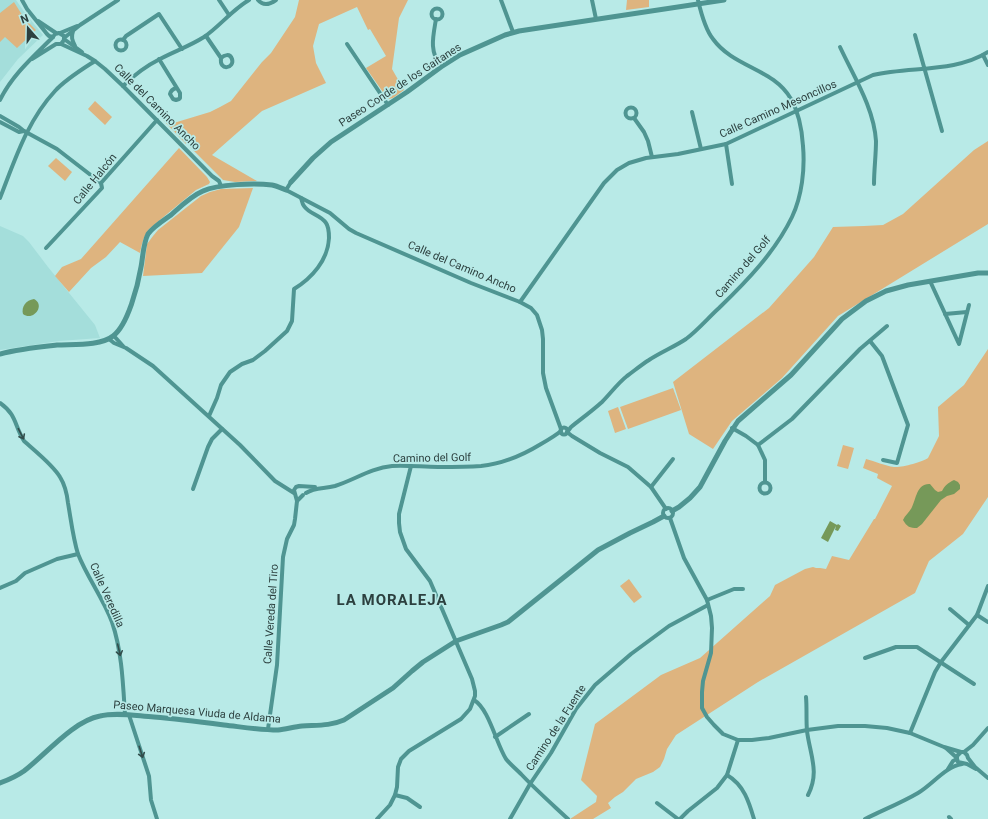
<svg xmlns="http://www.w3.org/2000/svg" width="988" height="819" font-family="Roboto,sans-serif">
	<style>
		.built { fill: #a4dedb }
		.green { fill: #deb47f }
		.water { fill: #769959 }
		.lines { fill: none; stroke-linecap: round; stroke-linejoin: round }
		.minor { stroke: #4f9592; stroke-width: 4 }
		.tertiary { stroke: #4f9592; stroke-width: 5 }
		.oneway { stroke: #314d4b }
		.labels { text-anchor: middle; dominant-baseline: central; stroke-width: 3.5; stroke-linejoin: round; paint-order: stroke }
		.street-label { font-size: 11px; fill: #2c403f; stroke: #b8eae7 }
		.district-label { font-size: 15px; font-weight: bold; letter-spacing: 1px; fill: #2c403f; stroke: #b8eae7 }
	</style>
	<rect width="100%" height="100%" fill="#b8eae7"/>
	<g class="built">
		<polygon points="0,0 16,0 25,13 43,35 18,59 0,82"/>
		<polygon points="0,226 23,236 29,242 48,267 95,325 100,338 59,341 0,350"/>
	</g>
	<g class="green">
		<path d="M299,0H408L399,18L392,69L404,90L393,98L389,99L385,95L366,68L386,56L370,29L368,30L357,7L319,24L313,46L316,63L326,83L262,111L212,155L257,181L235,182L223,180L190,147V146L187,143L186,144L162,119C167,122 170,123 177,122L210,112L220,107L231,101L262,62L271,53L295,17Z"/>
		<polygon points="627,0 649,0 649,7 626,10"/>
		<polygon points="14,2 24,18 36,30 17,48 5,37 0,42 0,13"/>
		<polygon points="95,101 112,117 105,125 88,109"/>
		<polygon points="988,141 988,224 838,316 782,378 732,421 713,449 689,434 673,382 769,308 814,257 833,227 864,226 883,225 903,214 974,150"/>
		<path d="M179,148L207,177L210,182L209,184L196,190L149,229C143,237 142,244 140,253L120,242L106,257L91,268L69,292L55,276L62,267L81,259Z"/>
		<polygon points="56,158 72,172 65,181 48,166"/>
		<polygon points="253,188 239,227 202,273 143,276 147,244 153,236 158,230 201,196 210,192 221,189"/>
		<path d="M988,349V497L963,534L929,561L915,593L758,682L676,735L667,749L664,759L660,767L653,772L636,779L623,792L615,797L608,803L611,808L593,819H570L596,802L597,796L581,780L595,724L661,675L700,658L770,596L775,585L805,569L813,567L816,568H820L826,569L832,556L849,560L874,519H875L892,486L877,478L878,474L863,468L866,459C875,461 885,466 894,467C901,468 922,462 928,458L939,436L938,407L964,385Z"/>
		<polygon points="673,388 681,410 628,429 620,407"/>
		<polygon points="618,407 626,429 615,433 608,411"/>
		<polygon points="843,445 854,448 848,469 837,466"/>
		<polygon points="629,579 642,597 634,603 620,586"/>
	</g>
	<g class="water">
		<path d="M34,299C46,305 33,322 23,314C21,307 26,300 34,299Z"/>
		<path d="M954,480L958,482L960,485V489L954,494L947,496L941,500L922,524L917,528C910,528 907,527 903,520C905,515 910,512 912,507C916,499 917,483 930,484L935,490L938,492L942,491C945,485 948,483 954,480Z"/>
		<polygon points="830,521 837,525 838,524 841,526 838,531 835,530 836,526 828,542 821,538"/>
	</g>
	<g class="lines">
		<g class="minor">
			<polyline points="22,0 27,9 47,34 49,36 53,37"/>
			<polyline points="219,0 229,15"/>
			<path d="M258,0C263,6 269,5 276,0"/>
			<polyline points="501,0 513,32"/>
			<polyline points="592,0 596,19"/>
			<circle cx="437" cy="14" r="5.5"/>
			<path d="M436,19C433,37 429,51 441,67"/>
			<polyline points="38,21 56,33"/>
			<path d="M73,31C71,37 72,40 75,46"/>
			<polyline points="60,33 77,26"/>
			<polyline points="915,35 942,131"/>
			<path d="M206,36L221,58C219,72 235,68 232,59C230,53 224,55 221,58"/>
			<polyline points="64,38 80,25 118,0"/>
			<polyline points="64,39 82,52"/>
			<circle cx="121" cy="45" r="5.5"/>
			<polyline points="123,40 126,36 159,14 182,49"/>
			<polyline points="61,44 87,56 95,61 105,69 123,86 212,176 219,181 221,186"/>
			<polyline points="347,44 388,105"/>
			<path d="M840,47C854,77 874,108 876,141C876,155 874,170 874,184"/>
			<polyline points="983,55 988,65"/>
			<path d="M159,59L180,93V98L179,99L176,100L173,99L170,94C171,90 173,89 176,88"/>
			<path d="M123,86C134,75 146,66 160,59C175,51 190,46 204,37C220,26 232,10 249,0"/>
			<path d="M0,100C12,75 34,56 53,37L55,34L59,33L64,36V40L61,44H56L32,59"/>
			<circle cx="631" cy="113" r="5.5"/>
			<polyline points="692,112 701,149"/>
			<polyline points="0,116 19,127 24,131 57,149 101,183"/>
			<polyline points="634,118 644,132 648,141 652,157"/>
			<polyline points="0,122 19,132 24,131"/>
			<polyline points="726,144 732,184"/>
			<polyline points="291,182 286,190 330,213 349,229 356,233 471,283 520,302 531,308 537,315 542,330 543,339 543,373 546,388 561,429"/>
			<path d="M0,198C15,160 27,121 55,91C66,79 81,70 95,61"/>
			<polyline points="46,248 102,188 101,183 157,120"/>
			<polyline points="930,281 959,344 969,305"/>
			<path d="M520,302L604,183L617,170L629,163L646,158L678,154L726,144L873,75C910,66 955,73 988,52"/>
			<polyline points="945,314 967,312"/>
			<polyline points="114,336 123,346"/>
			<polyline points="109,339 114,343 126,348 153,366 240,445 275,481 294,493"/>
			<polyline points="870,341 882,356 908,425 897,463 883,460"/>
			<path d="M0,403C17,415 14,425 24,441C35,451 53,465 60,477C65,485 67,494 68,503C71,520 73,538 78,554C87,577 103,598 112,622C122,652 123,683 125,715"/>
			<path d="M209,416L217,398L221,385L230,372L242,364L253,360L265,351L287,331L292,321L294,289C312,278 328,260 329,238C329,232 329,227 326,223C321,215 309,214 304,206C302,204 302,200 301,198"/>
			<circle cx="564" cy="431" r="3.5"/>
			<polyline points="732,428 746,436 758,445 765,460 765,482"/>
			<path d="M568,431L571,427C581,419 592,411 602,402C610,394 618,383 627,376C634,371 641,365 649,360C661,352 674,347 686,339C698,330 708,318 719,308C747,281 775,252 792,217C802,196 805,169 803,146C802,130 799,113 791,99C773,68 734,68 713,39C705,29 701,13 698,0"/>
			<polyline points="567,432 572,436 600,453 628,467 651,487 666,509"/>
			<polyline points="758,445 792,419 860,349 887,326"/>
			<circle cx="765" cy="488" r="5.5"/>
			<polyline points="651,487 673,459"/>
			<polyline points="193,489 208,447 212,439 222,429"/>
			<path d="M306,493C315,487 324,489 335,486C354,480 371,468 392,466C407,465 423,467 438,467C452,467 467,467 481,466C502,464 523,455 541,444C548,440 555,436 561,431"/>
			<polyline points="303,495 297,501 294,490 296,487 299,486 315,487"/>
			<circle cx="668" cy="513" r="5"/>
			<polyline points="670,518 684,558 707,600 711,616 712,628 711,653 703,681 702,692 702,708 707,717 714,725 723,734 738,740 752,740 769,738 807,730 838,726 865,726 887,728 910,733 944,747 961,752 964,752 967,755 968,758 975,767 988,778"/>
			<polyline points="0,588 16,581 25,573 57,559 78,554"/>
			<polyline points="707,600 734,589 743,589"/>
			<polyline points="950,609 969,625"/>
			<polyline points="977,615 988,622"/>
			<polyline points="865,658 896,647 917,647 974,684"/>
			<path d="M806,697C807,708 806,720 807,731C810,755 820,772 808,795"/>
			<path d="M474,700C489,709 496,743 506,759C510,764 516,769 521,774C536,790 552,804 568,819"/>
			<polyline points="129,715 149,776 151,800 157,819"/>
			<polyline points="268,729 277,665 283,557 287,539 294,525 295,519 297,501"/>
			<polyline points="910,733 935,672 941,662 977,615 988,586"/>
			<polyline points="495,737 529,714"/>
			<polyline points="946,748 957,758"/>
			<polyline points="961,752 957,756 957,759 958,762 967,764 976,769"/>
			<polyline points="964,752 973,745 988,728"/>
			<polyline points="948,769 953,761 957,759"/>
			<path d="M727,775C744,785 749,802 754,819"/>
			<polyline points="395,795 407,798 420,807"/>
			<polyline points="657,803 678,819"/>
			<polyline points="949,817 951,819"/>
			<polyline points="377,819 390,805 395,795 397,787 398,767 401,759 409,751 461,719 470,709 475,696 475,691 472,679 430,581 406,549 400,532 399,523 399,514 411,466"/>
			<polyline points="510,819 530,784 551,753 576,709 595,685 631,654 669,626 708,605"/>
			<polyline points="680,819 688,811 717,788 727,775 738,740"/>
			<path d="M865,819C883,810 901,803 918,793C933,784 945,767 962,764"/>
		</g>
		<g class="tertiary">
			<polyline points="291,182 313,158 331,142 407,92 441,67 460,55 505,35 519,31 724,0"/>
			<path d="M0,354C18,349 38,347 57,345C73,344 101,346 113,336C128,325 138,285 141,267C143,257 143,244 148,234C153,227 164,220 171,215C181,206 191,196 203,191C218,184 255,183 272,185C277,186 281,188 286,190"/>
			<polyline points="672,511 679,507 690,498 700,487 725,441 738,421 791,375 842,319 866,301 886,291 908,285 978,273 988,273"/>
			<path d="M0,783C8,780 17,776 24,771C45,755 73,721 100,716C117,712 137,716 154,717C178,719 201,722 224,725C242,727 260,730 278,730C286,729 294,727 302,726C318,725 330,726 344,720L393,688L412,671L423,662L456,641L501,625L508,622L598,550L630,533L653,522L664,516"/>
		</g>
	</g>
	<defs><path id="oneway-shaft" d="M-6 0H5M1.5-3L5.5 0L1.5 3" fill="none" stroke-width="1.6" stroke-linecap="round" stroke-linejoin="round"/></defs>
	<g class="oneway">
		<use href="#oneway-shaft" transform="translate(21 434) rotate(63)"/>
		<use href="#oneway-shaft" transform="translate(119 650) rotate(77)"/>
		<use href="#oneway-shaft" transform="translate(141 752) rotate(72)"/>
	</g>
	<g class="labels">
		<g class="street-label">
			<text transform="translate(400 85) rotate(-33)">Paseo Conde de los Gaitanes</text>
			<text transform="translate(157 107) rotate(45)">Calle del Camino Ancho</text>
			<text transform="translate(778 109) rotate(-24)">Calle Camino Mesoncillos</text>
			<text transform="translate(95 179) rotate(-51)">Calle Halcón</text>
			<text transform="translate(462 267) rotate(23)">Calle del Camino Ancho</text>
			<text transform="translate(743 267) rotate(-49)">Camino del Golf</text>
			<text transform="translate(432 458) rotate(-1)">Camino del Golf</text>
			<text transform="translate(107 595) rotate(66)">Calle Veredilla</text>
			<text transform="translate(271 614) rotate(-86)">Calle Vereda del Tiro</text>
			<text transform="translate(197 712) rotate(5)">Paseo Marquesa Viuda de Aldama</text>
			<text transform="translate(556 728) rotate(-57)">Camino de la Fuente</text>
		</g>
		<g class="district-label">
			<text x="392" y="600">LA MORALEJA</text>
		</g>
	</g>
	<g transform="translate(28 28) rotate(340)" stroke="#b8eae7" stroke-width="3" paint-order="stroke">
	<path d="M0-3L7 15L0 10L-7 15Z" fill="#2c403f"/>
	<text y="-6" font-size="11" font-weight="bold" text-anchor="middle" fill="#2c403f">N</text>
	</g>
</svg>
